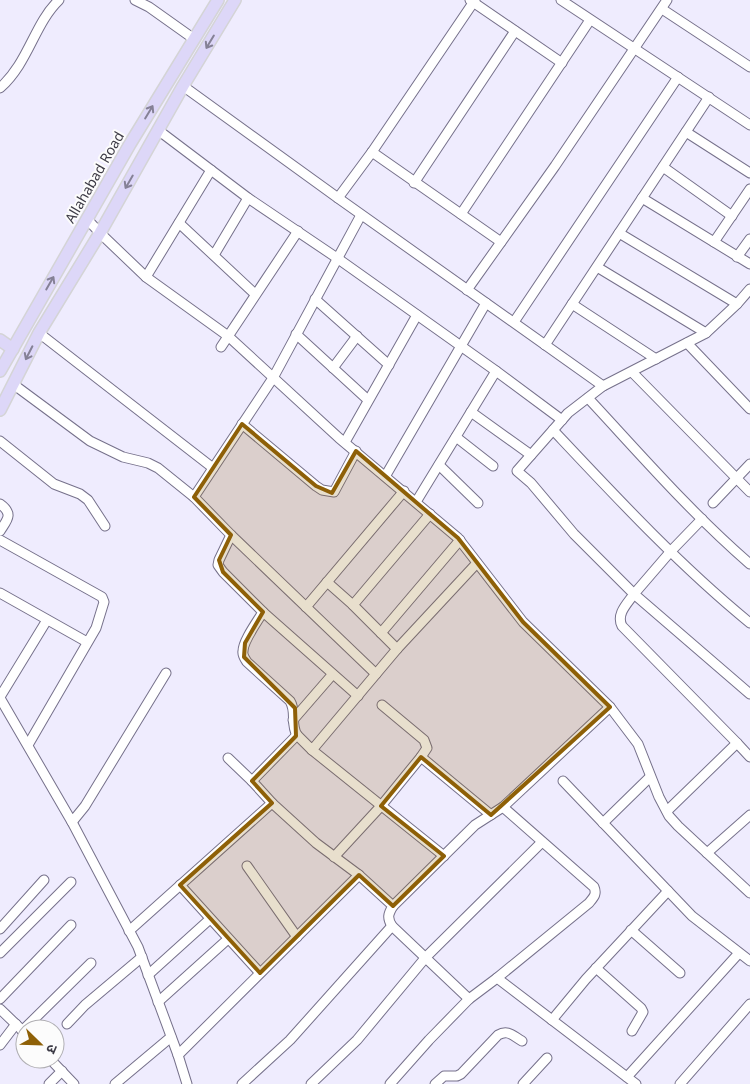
<svg xmlns="http://www.w3.org/2000/svg" width="750" height="1084" font-family="'Noto Sans','Noto Sans Devanagari',sans-serif">
	<style>
		.lines { fill: none; stroke-linecap: round; stroke-linejoin: round }
		.minor-casing { stroke: #76718b; stroke-width: 11 }
		.major-casing { stroke: #d4d4d6; stroke-width: 14 }
		.minor { stroke: #fff; stroke-width: 9 }
		.major { stroke: #ddd7f8; stroke-width: 11 }
		.oneway { stroke: #858196 }
		.marked { fill: #8e6007; fill-opacity: 0.2; stroke: #8e6007; stroke-width: 4; stroke-linejoin: round }
		.labels { text-anchor: middle; dominant-baseline: central; stroke-width: 4; stroke-linejoin: round; paint-order: stroke }
		.street-label { font-size: 14px; fill: #3d3b46; stroke: #fcfcfc }
	</style>
	<rect width="100%" height="100%" fill="#efecfe"/>
	<g class="lines">
		<defs>
			<g id="minor">
				<polyline points="135,0 149,7 194,39"/>
				<polyline points="470,0 562,63"/>
				<polyline points="561,0 750,125"/>
				<polyline points="662,9 750,67"/>
				<polyline points="183,86 338,198 603,386"/>
				<path d="M0,88C29,62 34,24 59,0"/>
				<polyline points="158,130 248,198 337,258 496,371 562,420"/>
				<polyline points="686,132 750,173"/>
				<polyline points="372,152 501,242"/>
				<polyline points="663,167 732,216"/>
				<polyline points="414,183 515,31"/>
				<polyline points="338,198 372,152 475,0"/>
				<polyline points="642,198 750,264"/>
				<polyline points="461,214 590,20"/>
				<polyline points="87,219 100,233 146,277 228,336 339,438 458,538 523,622 610,707 638,744 659,797 669,816 678,826 750,893"/>
				<polyline points="179,223 255,294"/>
				<polyline points="619,233 737,304"/>
				<polyline points="714,242 750,189"/>
				<polyline points="214,255 248,198"/>
				<polyline points="737,257 750,239"/>
				<polyline points="597,267 706,333"/>
				<polyline points="146,277 211,170"/>
				<polyline points="467,290 555,166 667,0"/>
				<polyline points="315,299 389,365"/>
				<polyline points="572,304 656,359"/>
				<polyline points="514,322 678,77"/>
				<polyline points="39,333 213,468"/>
				<polyline points="296,334 368,400"/>
				<polyline points="687,343 750,409"/>
				<polyline points="545,345 709,97"/>
				<polyline points="221,347 298,231"/>
				<polyline points="333,368 357,336"/>
				<polyline points="632,372 750,492"/>
				<polyline points="13,384 90,441 123,457 148,463 158,468 194,497"/>
				<path d="M588,398C641,455 691,513 750,564"/>
				<polyline points="471,412 531,455"/>
				<polyline points="242,424 316,486 322,490 334,492 356,451"/>
				<path d="M553,430C616,497 679,565 750,623"/>
				<polyline points="456,437 493,466"/>
				<polyline points="0,441 54,484 80,494 88,500 105,526"/>
				<polyline points="345,442 417,315"/>
				<polyline points="439,465 478,503"/>
				<polyline points="386,475 486,303"/>
				<polyline points="416,502 496,371"/>
				<polyline points="713,503 750,464"/>
				<path d="M0,504C14,514 7,520 0,531"/>
				<polyline points="702,519 671,551 634,594 750,694"/>
				<polyline points="231,535 376,674"/>
				<polyline points="0,540 102,597 104,602 96,628 28,745"/>
				<polyline points="327,582 353,605"/>
				<polyline points="0,593 87,642"/>
				<polyline points="306,607 404,491"/>
				<polyline points="263,612 358,696"/>
				<polyline points="381,633 460,540"/>
				<polyline points="397,649 477,563"/>
				<polyline points="0,697 47,620"/>
				<polyline points="0,698 72,822 85,806 166,673"/>
				<polyline points="382,705 424,740 427,748 421,757"/>
				<polyline points="293,720 332,675"/>
				<path d="M297,735C290,724 297,712 290,701L247,662C245,659 242,655 243,651C243,641 257,622 263,612L223,572L218,565L219,560L231,535L194,497L273,378L361,215"/>
				<path d="M737,743L622,626C616,614 627,604 634,594L574,534L531,483L517,471L568,413L603,386L706,333L737,304L750,289"/>
				<polyline points="312,750 444,856"/>
				<polyline points="228,758 252,781"/>
				<polyline points="563,781 692,916 750,961"/>
				<polyline points="272,803 316,843 359,875"/>
				<polyline points="667,811 737,743 750,757"/>
				<path d="M72,822L138,947L178,1055L359,875L393,906C388,914 387,918 392,926L469,999L497,978L636,1084"/>
				<polyline points="603,823 650,777"/>
				<polyline points="707,853 750,815"/>
				<polyline points="334,857 381,806 421,757 491,815"/>
				<polyline points="247,866 297,937"/>
				<polyline points="180,885 260,973"/>
				<polyline points="393,906 475,825 503,807 610,707"/>
				<polyline points="0,929 44,880"/>
				<polyline points="631,930 680,973"/>
				<polyline points="129,931 272,803 252,781 297,735 312,750 397,649 353,605 430,514"/>
				<polyline points="0,953 71,882"/>
				<polyline points="596,968 641,1008 643,1012 632,1031"/>
				<polyline points="148,975 210,919"/>
				<path d="M497,978L589,903C594,897 597,894 594,887L503,807"/>
				<polyline points="0,999 71,925"/>
				<polyline points="158,1002 228,939"/>
				<polyline points="0,1009 25,1033"/>
				<polyline points="552,1020 586,979 668,891"/>
				<polyline points="67,1024 85,1005 142,957"/>
				<polyline points="22,1031 91,963"/>
				<polyline points="0,1045 16,1024"/>
				<polyline points="178,1055 187,1084"/>
				<polyline points="50,1059 74,1084"/>
				<polyline points="627,1077 739,953"/>
				<polyline points="49,1084 62,1071"/>
				<polyline points="115,1084 171,1037"/>
				<polyline points="242,1084 290,1040 392,926"/>
				<polyline points="311,1084 357,1040 426,957 542,842"/>
				<polyline points="390,1084 429,1040 469,999"/>
				<path d="M435,1084L444,1076H457L461,1074L498,1035C508,1029 513,1036 522,1041"/>
				<polyline points="523,1084 547,1058"/>
				<polyline points="680,1084 750,1004"/>
			</g>
			<g id="major">
				<polyline points="0,340 13,349"/>
				<polyline points="0,371 130,144 218,0"/>
				<polyline points="0,410 39,333 100,233 183,86 235,0"/>
			</g>
		</defs>
		<use href="#minor" class="minor-casing"/>
		<use href="#major" class="major-casing"/>
		<use href="#minor" class="minor"/>
		<use href="#major" class="major"/>
	</g>
	<defs><path id="oneway-shaft" d="M-6 0H5M1.5-3L5.5 0L1.5 3" fill="none" stroke-width="1.6" stroke-linecap="round" stroke-linejoin="round" transform="scale(1.25)"/></defs>
	<g class="oneway">
		<use href="#oneway-shaft" transform="translate(210 42) rotate(121)"/>
		<use href="#oneway-shaft" transform="translate(149 112) rotate(-59)"/>
		<use href="#oneway-shaft" transform="translate(129 182) rotate(120)"/>
		<use href="#oneway-shaft" transform="translate(50 283) rotate(-60)"/>
		<use href="#oneway-shaft" transform="translate(29 353) rotate(117)"/>
	</g>
	<path class="marked" d="M242,424L316,486L332,493L356,451L458,538L523,622L610,707L491,815L421,757L381,806L444,856L393,906L359,875L260,973L180,885L272,803L252,781L296,736L295,708L244,657L245,643L263,612L223,572L219,560L231,535L194,497Z"/>
	<g class="labels">
		<g class="street-label">
			<text transform="translate(94 177) rotate(-60)">Allahabad Road</text>
		</g>
	</g>
	<g transform="translate(40 1044) rotate(113)"><circle r="24" fill="#fcfcfc" stroke="#b0afb3"/>
	<path d="M0-4L9 19L0 12L-9 19Z" fill="#8e6007"/>
	<text y="-8" font-size="14" font-weight="bold" text-anchor="middle" fill="#3d3b46">उ</text>
	</g>
</svg>
